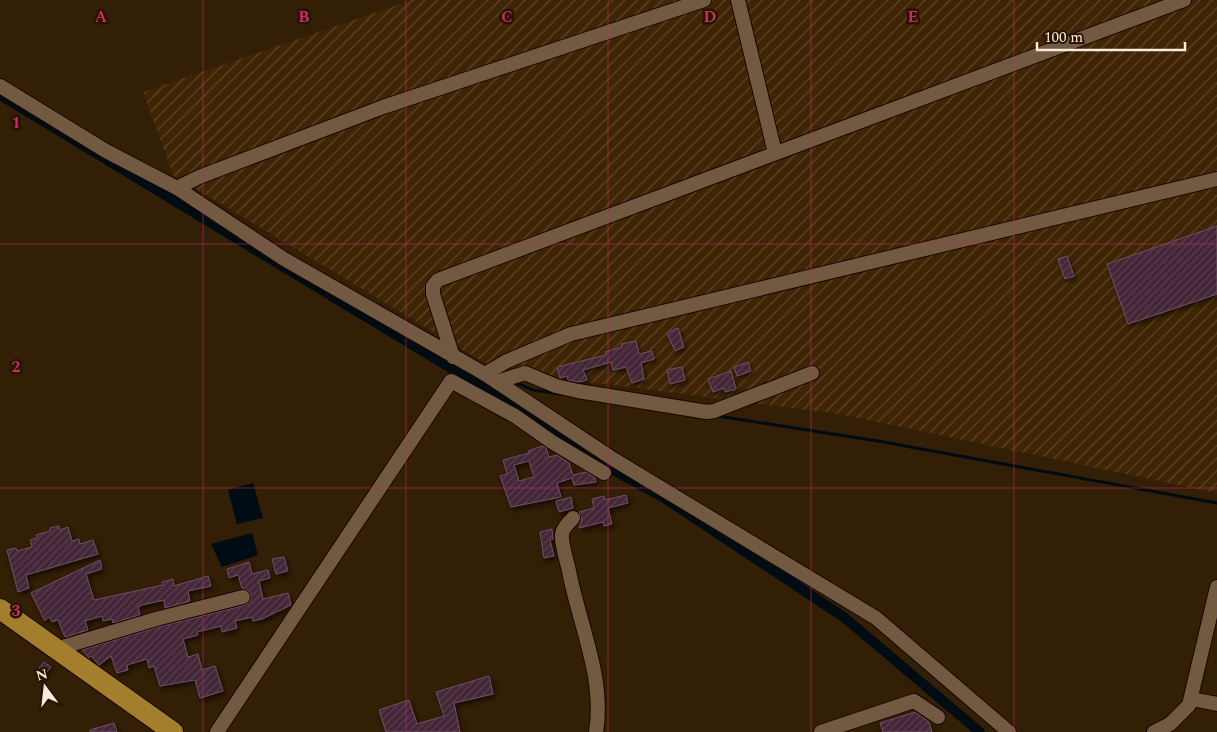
<svg xmlns="http://www.w3.org/2000/svg" width="1217" height="732" font-family="Spectral,serif">
	<style>
		.industrial { fill: url(#industrial-furrows) }
		.water { fill: #000c13 }
		.lines { fill: none; stroke-linecap: round; stroke-linejoin: round }
		.stream { stroke: #000c13; stroke-width: 3 }
		.canal { stroke: #000c13; stroke-width: 10 }
		.building { fill: url(#building-hatch); stroke: #6e4f61; fill-rule: evenodd; filter: url(#shadow) }
		.minor-casing { stroke: #1a0700; stroke-width: 16 }
		.highway-casing { stroke: #1a0700; stroke-width: 22 }
		.minor { stroke: #725941; stroke-width: 14 }
		.highway { stroke: #a37f2d; stroke-width: 20 }
		.grid { fill: none; stroke: #c82d68; stroke-width: 1; stroke-opacity: 0.55 }
		.grid-label { font-size: 16px; text-anchor: middle; font-weight: bold; fill: #c82d68; stroke: #291400; stroke-width: 5; stroke-linejoin: round; paint-order: stroke }
	</style>
	<defs>
		<pattern id="industrial-furrows" width="10" height="10" patternUnits="userSpaceOnUse" patternTransform="scale(1.25)"><rect width="10" height="10" fill="#402505"/><path d="M-1 1l2-2M0 10L10 0M9 11l2-2" fill="none" stroke="#5c4529"/></pattern>
		<pattern id="building-hatch" width="6" height="6" patternUnits="userSpaceOnUse" patternTransform="scale(1.25)"><rect width="6" height="6" fill="#442839"/><path d="M-1 1l2-2M0 6l6-6M5 7l2-2" fill="none" stroke="#573d4c"/></pattern>
		<filter id="shadow"><feDropShadow dx="2" dy="3" stdDeviation="2.5" flood-color="#0009"/></filter>
	</defs>
	<rect width="100%" height="100%" fill="#331e06"/>
	<polygon class="industrial" points="412,0 1217,0 1217,493 839,414 613,385 505,375 173,175 143,92"/>
	<g class="water">
		<polygon points="253,483 263,518 237,524 228,490"/>
		<polygon points="252,533 258,555 222,567 211,544"/>
	</g>
	<g class="lines">
		<g class="stream">
			<polyline points="514,382 533,390 560,394"/>
			<polyline points="718,416 878,441 1217,503"/>
		</g>
		<polyline class="canal" points="0,95 459,373 617,472 663,497 845,618 980,732"/>
	</g>
	<g class="building">
		<polygon points="1217,226 1217,294 1128,324 1107,264"/>
		<polygon points="1067,256 1074,276 1065,279 1058,259"/>
		<polygon points="678,328 684,347 675,351 667,333"/>
		<polygon points="636,341 639,354 652,351 654,359 641,363 644,379 632,383 626,367 613,370 611,362 583,370 587,380 579,382 568,380 567,376 560,378 557,367 606,355 605,352 622,347 621,344"/>
		<polygon points="748,362 751,371 737,376 734,367"/>
		<polygon points="682,367 685,380 670,384 667,370"/>
		<polygon points="731,371 736,389 725,392 724,388 713,392 708,379"/>
		<path d="M542,446L546,448L549,457L557,455L569,463L573,475L586,472L595,478L596,482L574,485L572,478L557,483L561,497L511,507L500,476L507,474L503,460L529,453L528,451ZM529,461L534,477L519,481L514,465Z"/>
		<polygon points="626,495 628,503 608,508 612,524 604,526 603,522 579,528 582,519 579,512 594,508 592,499 604,496 605,500"/>
		<polygon points="571,497 573,508 559,512 556,501"/>
		<polygon points="59,526 60,530 68,527 72,541 79,539 80,544 93,540 98,554 26,575 29,588 18,592 7,550 16,548 17,551 32,547 30,540 37,538 36,535 50,531 50,528"/>
		<polygon points="552,529 553,539 550,540 554,556 544,558 540,532"/>
		<polygon points="284,557 288,571 276,574 272,559"/>
		<polygon points="100,560 102,569 86,574 94,600 163,585 162,582 173,579 174,586 208,576 211,586 188,591 190,601 165,608 164,600 142,605 138,607 140,615 113,623 112,619 103,621 102,616 85,621 88,630 65,637 58,620 52,622 49,617 45,621 31,593"/>
		<polygon points="249,562 252,574 268,570 270,578 259,581 263,599 288,593 291,605 262,619 253,621 252,617 235,621 237,628 222,632 221,626 197,632 198,635 183,639 188,657 198,654 202,670 215,666 223,691 200,698 195,680 160,686 154,666 149,668 147,659 127,665 128,670 117,673 111,656 99,665 91,656 89,658 82,650 158,627 246,605 251,600 251,594 249,591 242,588 238,575 229,578 227,569"/>
		<polygon points="44,662 51,667 46,673 39,668"/>
		<polygon points="489,676 493,694 454,703 460,732 386,732 379,710 409,700 417,724 444,716 436,692"/>
		<polygon points="915,712 929,722 932,732 883,732 880,723"/>
		<polygon points="114,723 117,732 90,732 90,730"/>
	</g>
	<g class="lines">
		<defs>
			<g id="minor">
				<polyline points="738,0 775,153"/>
				<polyline points="0,86 106,151 177,188 284,259 485,374 613,459 876,618 1009,732"/>
				<polyline points="177,188 199,177 383,107 704,0"/>
				<polyline points="453,357 433,294 433,286 438,280 1184,0"/>
				<polyline points="485,374 507,361 571,334 1217,179"/>
				<polyline points="497,382 525,373 556,386 578,391 707,412 714,411 812,373"/>
				<path d="M573,518C569,523 563,527 562,534C561,545 567,560 569,571C579,624 605,678 596,732"/>
				<polyline points="56,649 156,619 243,597"/>
				<polyline points="1192,699 1217,704"/>
				<polyline points="217,732 451,381 515,416 552,442 604,473"/>
				<polyline points="821,732 914,701 938,717"/>
				<polyline points="1154,732 1170,724 1189,705 1217,587"/>
			</g>
			<polyline id="highway" points="0,609 173,732"/>
		</defs>
		<use href="#minor" class="minor-casing"/>
		<use href="#highway" class="highway-casing"/>
		<use href="#minor" class="minor"/>
		<use href="#highway" class="highway"/>
	</g>
	<path class="grid" d="M203,0V732M406,0V732M608,0V732M811,0V732M1014,0V732M0,244H1217M0,488H1217"/>
	<g class="grid-label">
		<text x="101" y="22">A</text>
		<text x="304" y="22">B</text>
		<text x="507" y="22">C</text>
		<text x="710" y="22">D</text>
		<text x="913" y="22">E</text>
		<text x="16" y="128">1</text>
		<text x="16" y="372">2</text>
		<text x="16" y="616">3</text>
	</g>
	<g transform="translate(45 687) rotate(345)" stroke="#291400" stroke-width="4" paint-order="stroke">
	<path d="M0-4L9 19L0 12L-9 19Z" fill="#faebdd"/>
	<text y="-8" font-size="14" font-weight="bold" text-anchor="middle" fill="#faebdd">N</text>
	</g>
	<path d="M1037 42v8h148v-8" fill="none" stroke="#faebdd" stroke-width="2.5"/>
	<text x="1044" y="42" font-size="15" fill="#faebdd" stroke="#291400" stroke-width="4" paint-order="stroke">100 m</text>
</svg>
